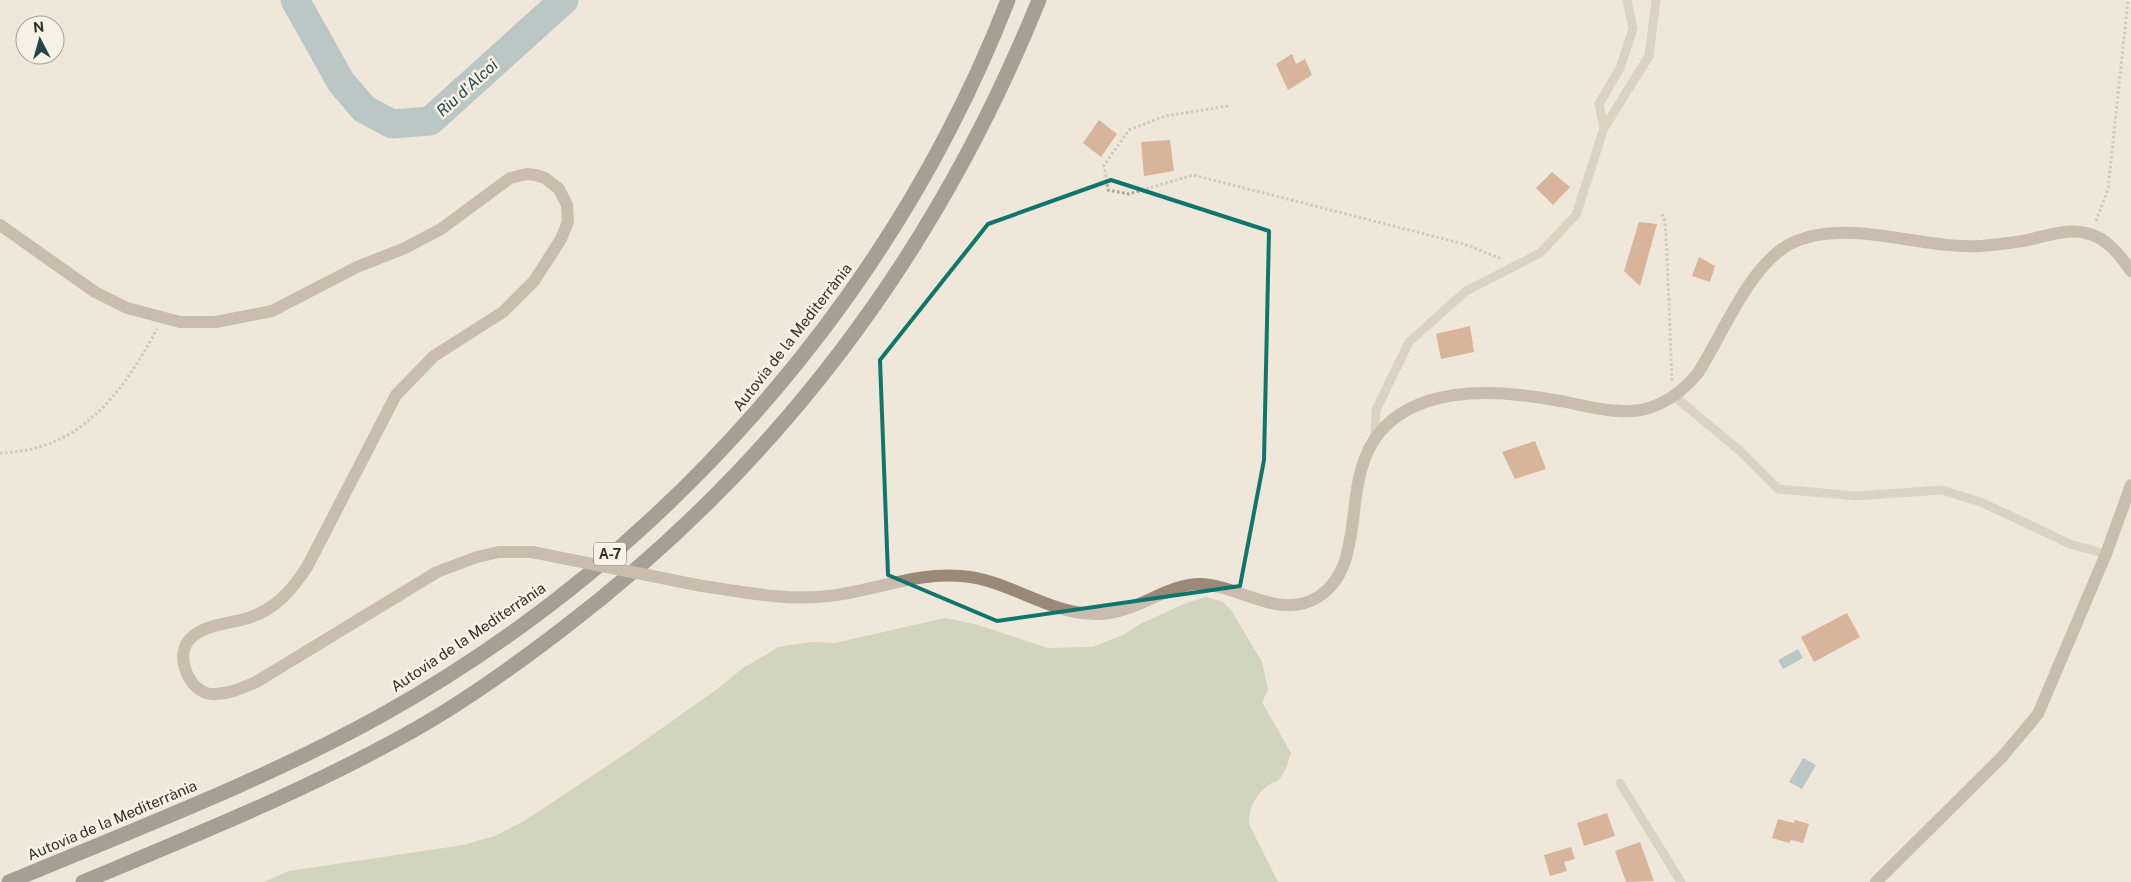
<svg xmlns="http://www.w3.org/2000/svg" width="2131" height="882" font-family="'Public Sans',sans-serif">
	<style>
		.green { fill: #adbc9b }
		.water { fill: #7ca1a9 }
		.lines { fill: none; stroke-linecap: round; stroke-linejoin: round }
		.river { stroke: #7ca1a9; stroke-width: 29 }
		.building { fill: #bb754c }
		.path { stroke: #b1a392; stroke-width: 3; stroke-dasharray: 2.5 2.5; stroke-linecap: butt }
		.lane { stroke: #c6b9a7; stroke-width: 9 }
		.secondary { stroke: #998979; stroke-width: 12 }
		.highway { stroke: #53483f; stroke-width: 15 }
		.secondary-bridge { stroke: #998979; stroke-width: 12 }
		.marked { fill: none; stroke: #0f766e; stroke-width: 4; stroke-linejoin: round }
		.labels { text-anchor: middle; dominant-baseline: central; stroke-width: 5; stroke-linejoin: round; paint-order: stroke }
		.shield { fill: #f7f1e6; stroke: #6e6760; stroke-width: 1 }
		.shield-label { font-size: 14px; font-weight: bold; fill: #332c27 }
		.street-label { font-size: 15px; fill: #332c27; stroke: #f7f1e6 }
		.water-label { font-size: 16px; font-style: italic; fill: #204750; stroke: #f7f1e6 }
	</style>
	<rect width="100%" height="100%" fill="#efe8da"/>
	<path class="green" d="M1206,597L1223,602L1231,610L1262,662L1268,690L1262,702L1291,753C1288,762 1286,771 1280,778C1277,782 1274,782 1270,784C1257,793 1248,808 1249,824L1278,882H264L289,871L463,845L495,836L524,821L631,750L716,690L743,668L779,647L811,642L835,643L945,618L975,624L1048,648L1092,647L1123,635L1138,625L1186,603Z"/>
	<g class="water">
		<polygon points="1798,649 1803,658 1783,669 1778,660"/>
		<polygon points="1803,758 1816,765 1802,789 1789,782"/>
	</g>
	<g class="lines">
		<polyline class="river" points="295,0 341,82 364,109 392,124 430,121 564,0"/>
	</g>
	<g class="building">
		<polygon points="1292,54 1296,64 1305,59 1312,75 1288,90 1276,64"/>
		<polygon points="1099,120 1117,134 1101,157 1083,143"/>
		<polygon points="1170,140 1174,171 1144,176 1141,142"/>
		<polygon points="1552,172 1570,187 1553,205 1536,188"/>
		<polygon points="1639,222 1657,224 1640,286 1624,271"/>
		<polygon points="1699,257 1715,266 1710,282 1692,276"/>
		<polygon points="1470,326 1474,352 1441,359 1436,334"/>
		<polygon points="1535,441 1546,469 1515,479 1502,452"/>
		<polygon points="1847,613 1860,637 1814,662 1801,637"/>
		<polygon points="1607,813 1615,836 1584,846 1577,823"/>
		<polygon points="1778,819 1794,823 1795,820 1809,824 1803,843 1791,840 1789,843 1772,838"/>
		<polygon points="1640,842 1654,881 1626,882 1615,851"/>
		<polygon points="1571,847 1575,859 1564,862 1567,871 1550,876 1544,855"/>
	</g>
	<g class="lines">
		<g class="path">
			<polyline points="1228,106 1165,116 1129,130 1104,165 1108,190 1129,194 1193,175 1464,244 1502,259"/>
			<polyline points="1662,214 1665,221 1667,255 1672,381"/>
			<polyline points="2096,221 2108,189 2128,0"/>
			<path d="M0,453C80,451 122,394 157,329"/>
		</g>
		<g class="lane">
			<polyline points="1604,128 1599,104 1620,68 1633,29 1627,0"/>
			<polyline points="1674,396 1739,450 1778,489 1856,496 1942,490 1983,503 2070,544 2106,554"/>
			<polyline points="1375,438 1376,410 1409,342 1466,291 1540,253 1576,215 1604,128 1649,56 1656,0"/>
			<polyline points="1620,783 1681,882"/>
		</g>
		<g class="secondary">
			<path d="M0,225L95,292L127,308L180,322H216L272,311L357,267L405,248L441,229L510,178L527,174L536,175L545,178L559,189L567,205L568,222L561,239L534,281L503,312L434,356L396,395L307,567C292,590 276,609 248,618C230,624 205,624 191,638C173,654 189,693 212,694C227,695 242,688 256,682L437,572L477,557L499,552H532"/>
			<path d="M702,586C744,592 787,601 829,596C874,591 916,572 961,576C1008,579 1048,614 1095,614C1136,615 1164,584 1200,584C1239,585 1280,621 1318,597C1383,556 1317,438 1428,401C1472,387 1522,394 1566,402C1590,407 1617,414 1641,410C1665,405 1683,391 1698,373C1723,334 1749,266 1790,244C1845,216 1922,250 1981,246C1995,245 2009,243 2023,241C2044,237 2065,228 2086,233C2106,237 2120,255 2131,271"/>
			<polyline points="1876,882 2002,757 2038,714 2106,554 2131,485"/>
		</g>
		<g class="highway">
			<path d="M9,882C135,829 263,781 382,715C663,558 891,300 1008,0"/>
			<path d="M83,882C195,835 308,790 414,730C467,700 517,664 565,627C781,462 937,252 1039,0"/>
		</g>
		<polyline class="secondary-bridge" points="532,552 702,586"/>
	</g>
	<path d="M0 0H2131V882H0ZM1111,180L1269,231L1264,460L1240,586L997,621L888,575L880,360L988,224Z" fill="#efe8da" fill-opacity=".55" fill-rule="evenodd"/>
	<path class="marked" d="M1111,180L1269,231L1264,460L1240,586L997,621L888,575L880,360L988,224Z"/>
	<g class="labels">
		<rect class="shield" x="594" y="542.5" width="32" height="23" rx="4"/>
		<g class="shield-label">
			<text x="610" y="554">A-7</text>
		</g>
		<g class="street-label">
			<text transform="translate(792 337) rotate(-52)">Autovia de la Mediterrània</text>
			<text transform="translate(468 637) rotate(-34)">Autovia de la Mediterrània</text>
			<text transform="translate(112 820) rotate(-23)">Autovia de la Mediterrània</text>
		</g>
		<g class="water-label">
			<text transform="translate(467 88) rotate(-42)">Riu d'Alcoi</text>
		</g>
	</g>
	<g transform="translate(40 40) rotate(354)"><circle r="24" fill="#f7f1e6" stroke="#a9a29a"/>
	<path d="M0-4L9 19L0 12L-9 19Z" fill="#204750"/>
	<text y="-8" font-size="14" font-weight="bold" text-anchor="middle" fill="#332c27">N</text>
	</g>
</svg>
